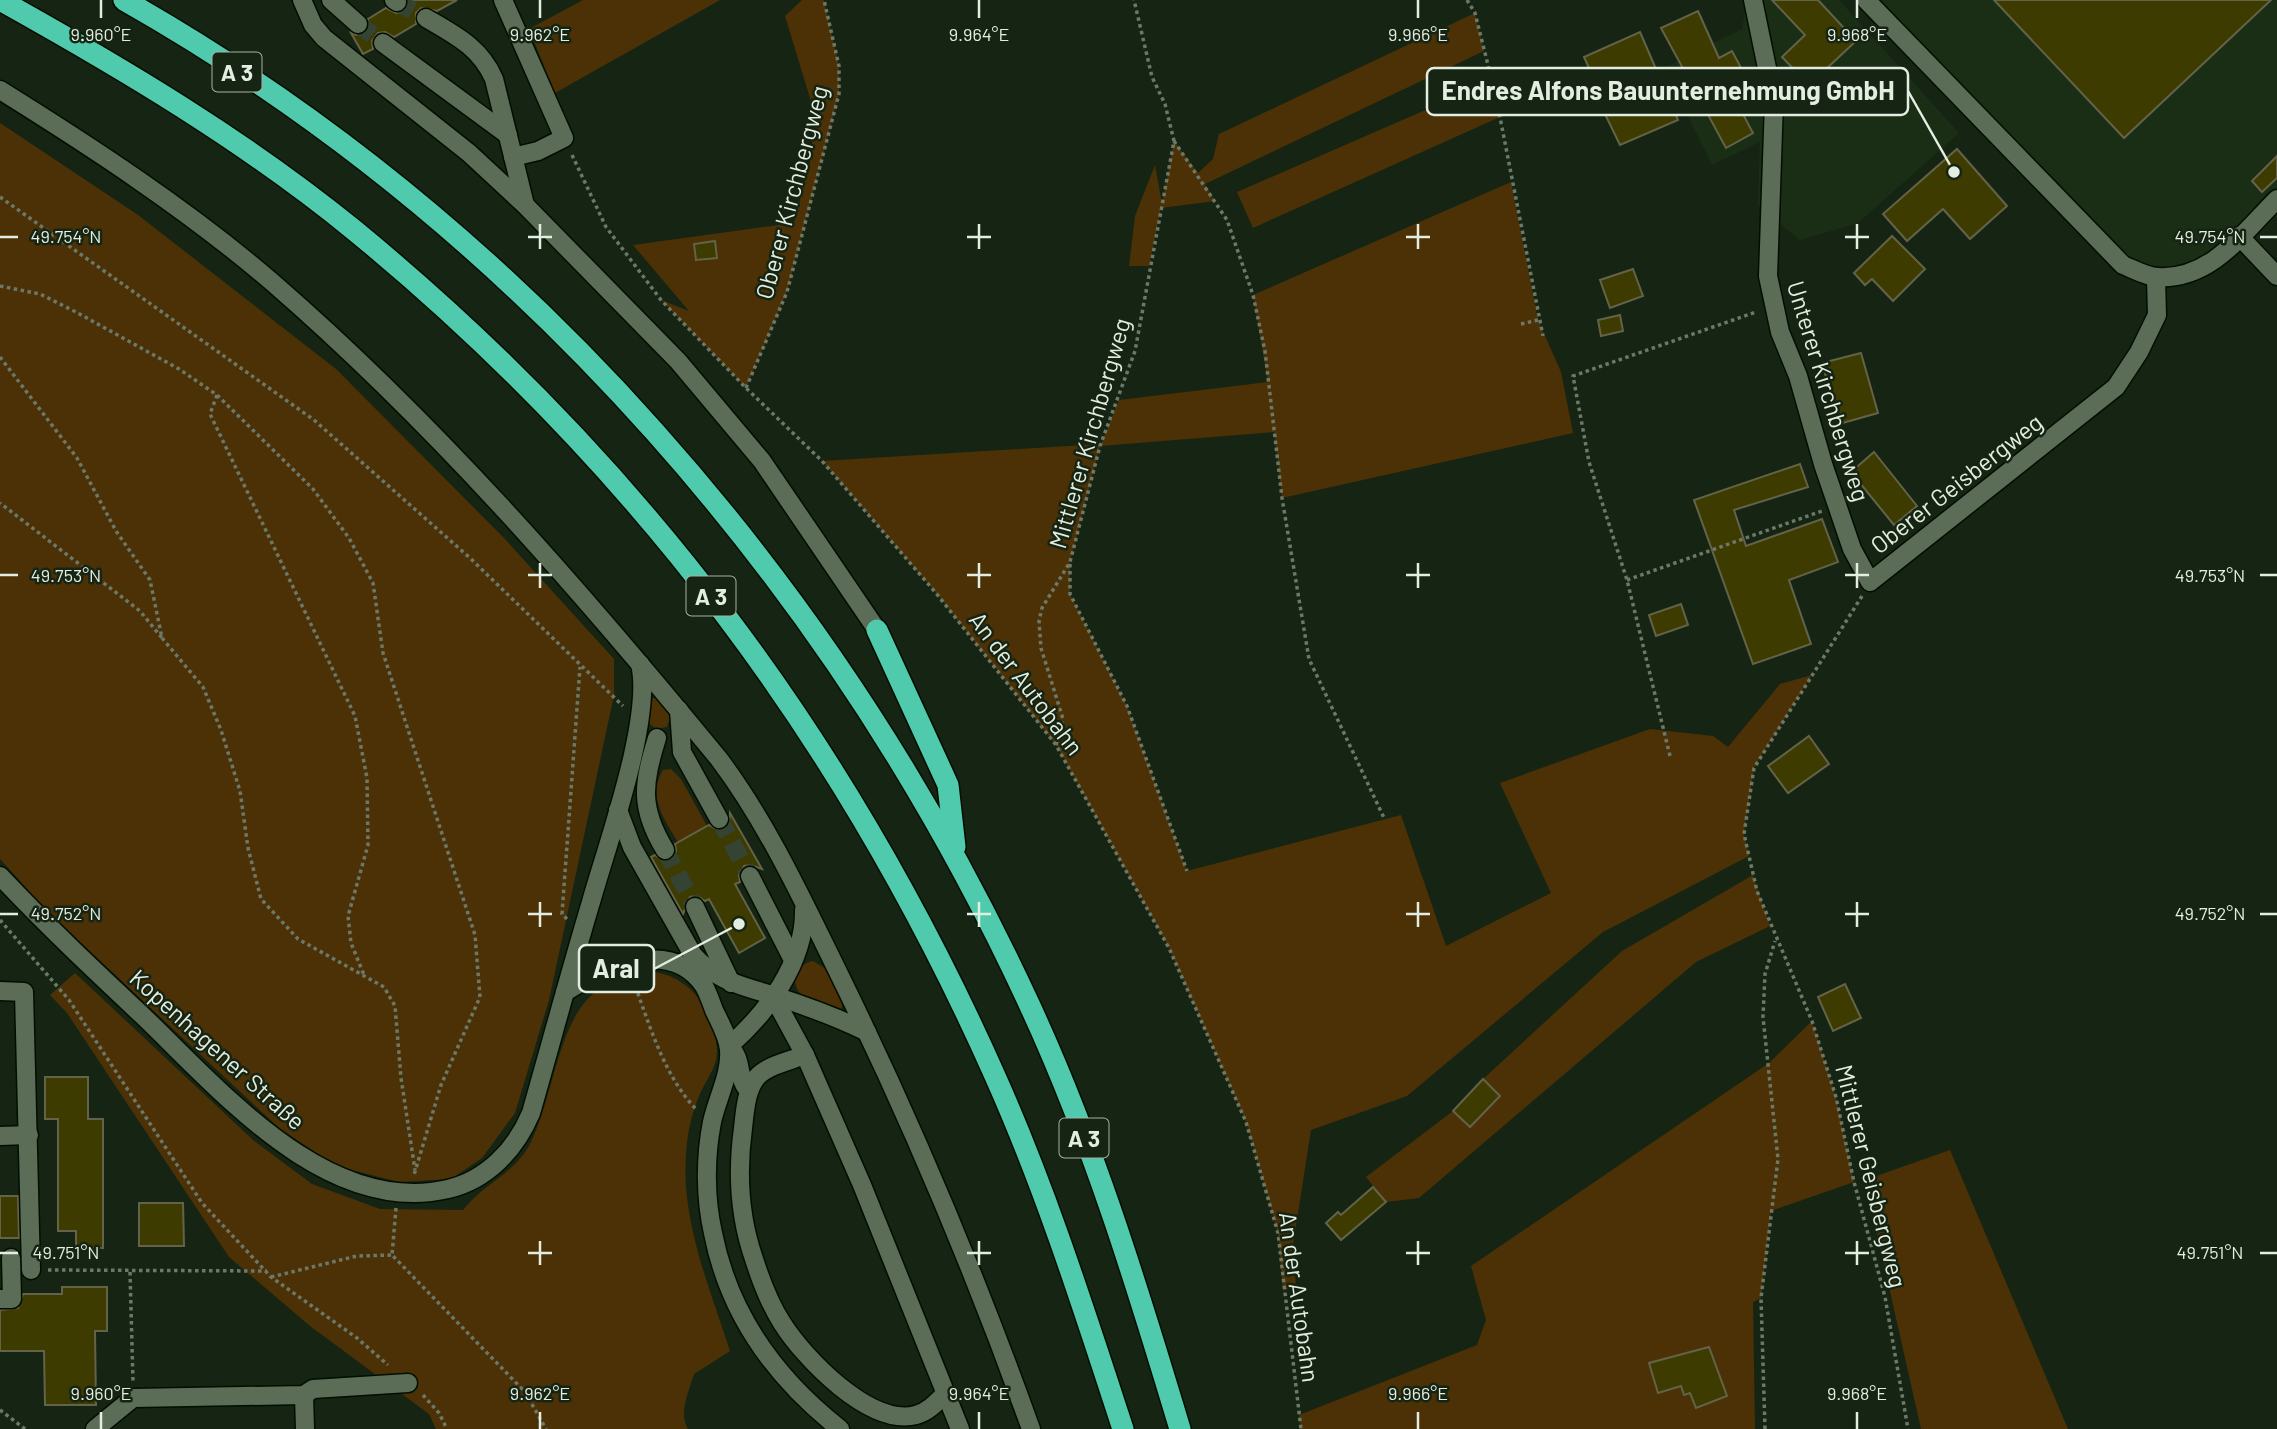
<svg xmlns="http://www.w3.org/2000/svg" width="2277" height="1429" font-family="Barlow,sans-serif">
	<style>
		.built { fill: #1a2e16 }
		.green { fill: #4c3106 }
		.building { fill: #3e3b00; stroke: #636349; stroke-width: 2 }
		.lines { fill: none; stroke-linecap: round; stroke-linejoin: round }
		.minor-tunnel { stroke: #354332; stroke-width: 18; stroke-dasharray: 18 9; stroke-linecap: butt }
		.minor-casing { stroke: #030e01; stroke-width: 21 }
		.highway-casing { stroke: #030e01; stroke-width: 24 }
		.path { stroke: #6c7969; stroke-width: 3.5; stroke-dasharray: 3.5 3.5; stroke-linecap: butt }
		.minor { stroke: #5b6c57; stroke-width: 18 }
		.highway { stroke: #50caac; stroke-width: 21 }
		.ticks { fill: none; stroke: #e3ede1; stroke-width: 2.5 }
		.labels { text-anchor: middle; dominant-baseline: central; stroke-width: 5; stroke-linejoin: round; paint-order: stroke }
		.shield { fill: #162513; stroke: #a6b1a3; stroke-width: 2 }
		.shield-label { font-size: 23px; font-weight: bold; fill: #e3ede1 }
		.street-label { font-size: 24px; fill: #e3ede1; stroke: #162513 }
		.ticks-label { font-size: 18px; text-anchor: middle; fill: #e3ede1; stroke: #162513; stroke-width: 5; stroke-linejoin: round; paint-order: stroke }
		.leader { fill: none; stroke: #e3ede1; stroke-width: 2.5 }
		.callout-dot { fill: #e3ede1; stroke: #162513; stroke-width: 2.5 }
		.callout { fill: #162513; stroke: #e3ede1; stroke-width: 2.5 }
		.callout-label { font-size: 26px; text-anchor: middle; font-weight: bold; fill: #e3ede1 }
	</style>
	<rect width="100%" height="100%" fill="#162513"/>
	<g class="built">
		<polygon points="1747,0 1839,0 1959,133 1858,223 1800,240 1758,205 1760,142 1712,165 1664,68 1742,29"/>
		<polygon points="1867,0 2277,0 2277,199 2186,275 2123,265"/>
	</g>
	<g class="green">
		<polygon points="583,0 720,0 555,93 529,29"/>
		<polygon points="802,0 824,0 839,66 839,94 787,292 746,388 661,300 689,311 633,245 794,223 812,154 812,124 817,121 785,16"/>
		<polygon points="1475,13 1484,51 1205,184 1215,201 1161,208 1149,266 1129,266 1135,216 1155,165 1162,204 1174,141 1198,173 1213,159 1219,134"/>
		<polygon points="1492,81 1500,117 1253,228 1237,192"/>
		<polygon points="0,123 138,215 336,369 504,538 614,659 614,695 549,1000 515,1113 482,1158 451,1179 399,1182 336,1166 279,1128 50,914 0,859"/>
		<polygon points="1511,182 1538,320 1561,372 1573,433 1282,498 1274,432 1100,446 1070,562 1070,594 1127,706 1187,871 1401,815 1446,946 1551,893 1500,783 1650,729 1713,736 1728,747 1780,684 1812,675 1754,768 1744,834 1749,856 1603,932 1407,1096 1311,1130 1293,1245 1296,1286 1283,1291 1278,1233 1246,1122 1169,948 1056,745 936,593 822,461 1101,444 1119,400 1268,382 1253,295"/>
		<polygon points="658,696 671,715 667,727 656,729 648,722 652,699"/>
		<path d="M671,769L681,779L707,826L678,842C664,819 647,796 663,770Z"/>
		<polygon points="1753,875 1770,926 1696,962 1419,1198 1386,1202 1366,1177 1453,1111 1470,1126 1483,1079 1622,951"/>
		<path d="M813,961L826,969L843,1002L841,1009C830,1008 812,1003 803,996C788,984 797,964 813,961Z"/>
		<path d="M75,973L253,1140L312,1184L380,1209L463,1210C483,1184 514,1174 530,1144C551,1103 557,1034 586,1001C638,944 712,975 717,1050C718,1066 706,1079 700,1094C687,1123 684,1156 686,1187C691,1246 712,1295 730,1351L694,1374C689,1391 678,1413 688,1429H436L429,1414L310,1326L229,1257L67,1013L50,995Z"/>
		<polygon points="1812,1021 1836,1097 1854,1182 1771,1211 1761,1298 1753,1302 1755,1429 1301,1429 1299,1415 1477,1345 1486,1320 1471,1266 1769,1063"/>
		<polygon points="1950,1150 2068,1429 1921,1429 1865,1180"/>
	</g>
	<g class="building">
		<polygon points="408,0 457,0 437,11 421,8 416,13 416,24 394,37 385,32 378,33 372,41 373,49 363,54 351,33 356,35 366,32 368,19 386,8 396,13 403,12"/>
		<polygon points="1772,0 1818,0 1856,41 1809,85 1782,57 1805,35"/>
		<polygon points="1994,0 2271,0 2124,138"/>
		<polygon points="1698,11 1719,58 1732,51 1753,90 1735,99 1753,133 1726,148 1661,28"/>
		<polygon points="1640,32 1678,120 1620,145 1603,110 1607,108 1584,57"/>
		<polygon points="1957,149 2007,206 1970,239 1943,209 1907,241 1883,214"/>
		<polygon points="2277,156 2277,178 2262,192 2252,181"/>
		<polygon points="1892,236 1925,269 1893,301 1872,279 1865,285 1854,273"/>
		<polygon points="715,241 717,258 696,260 694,244"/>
		<polygon points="1633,269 1643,296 1610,308 1600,280"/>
		<polygon points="1620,315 1623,331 1601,336 1598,320"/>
		<polygon points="1861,353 1878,413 1839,424 1822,363"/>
		<polygon points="1874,452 1917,506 1894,525 1851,472"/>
		<polygon points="1800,464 1808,487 1734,510 1746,546 1822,519 1838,562 1789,580 1811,644 1753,664 1694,500"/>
		<polygon points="1681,604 1688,625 1656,636 1649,615"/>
		<polygon points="1809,736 1829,764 1788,793 1768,766"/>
		<polygon points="730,813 762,869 751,865 744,866 739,875 740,882 735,884 765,938 739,953 709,899 705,901 697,896 690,897 683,914 651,857 655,855 664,861 671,860 676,851 675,844 709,825 718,830 725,829 729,824"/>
		<polygon points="1845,984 1861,1018 1833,1031 1818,997"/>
		<polygon points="45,1077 88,1077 88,1119 103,1119 103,1248 76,1248 76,1231 58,1231 58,1119 45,1119"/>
		<polygon points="1483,1079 1500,1096 1470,1127 1453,1111"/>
		<polygon points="1373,1187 1386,1202 1341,1240 1326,1223 1338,1212 1341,1215"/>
		<polygon points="0,1196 18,1196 19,1238 0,1238"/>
		<polygon points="139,1203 183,1203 184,1246 139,1246"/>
		<polygon points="62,1287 107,1287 107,1331 95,1331 96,1405 45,1405 44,1351 0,1351 0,1310 18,1308 23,1294 62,1294"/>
		<polygon points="1709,1347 1727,1396 1696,1408 1690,1393 1684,1395 1681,1386 1658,1393 1649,1363"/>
	</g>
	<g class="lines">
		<g class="minor-tunnel">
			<polyline points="397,2 426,18"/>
			<polyline points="358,24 383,43"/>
			<polyline points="719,819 750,876"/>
			<polyline points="665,850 695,907"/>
		</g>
		<defs>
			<g id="minor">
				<polyline points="302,0 313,25 324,38 469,153 525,205 678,361 762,461 877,630"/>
				<polyline points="331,0 358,24"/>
				<polyline points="394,0 397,2"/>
				<polyline points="503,0 564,138 538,151 513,157"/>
				<polyline points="1753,0 1774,102 1768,276 1780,332 1798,376 1823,464 1852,549 1870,582 2116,387 2139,352 2157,315 2156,278"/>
				<path d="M1866,0L2123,265C2133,269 2147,277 2158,277C2211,280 2243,233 2277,199"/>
				<path d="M426,18C455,35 480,47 494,79L525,205"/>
				<polyline points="383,43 508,135"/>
				<path d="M0,90C93,148 188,210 272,282C437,425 580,590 719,759C768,824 804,903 840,976C913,1125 975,1273 1031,1429"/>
				<polyline points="2239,236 2277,276"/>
				<polyline points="679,710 682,752 719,819"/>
				<path d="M657,738C643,784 639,807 665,850"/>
				<path d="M618,810L632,847L693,955C716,981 743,986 775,996C806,1006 837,1017 867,1032"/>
				<path d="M0,876C46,925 95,971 144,1017C222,1092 328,1217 448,1189C487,1180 516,1149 531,1113C551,1043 570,972 591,902C607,845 653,718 640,664"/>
				<polyline points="750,876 793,960"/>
				<polyline points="695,907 731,983"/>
				<polyline points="0,991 24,992 31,1270"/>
				<path d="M565,992C603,969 670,935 704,986C708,993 711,1002 714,1010C720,1023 728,1036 729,1050C731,1073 717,1099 712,1122C705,1157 705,1198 713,1233C729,1315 775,1378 840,1429"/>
				<polyline points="773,996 805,1055 862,1185 960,1429"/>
				<path d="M729,1046C767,1013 805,962 804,910"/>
				<path d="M729,1046C744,1060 736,1078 749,1091"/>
				<path d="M805,1055C790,1061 768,1065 757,1077C746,1090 745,1111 743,1128C737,1172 739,1216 754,1259C761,1281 769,1303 782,1323C804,1358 870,1427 916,1415C928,1412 937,1402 945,1394"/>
				<polyline points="0,1136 29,1135"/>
				<polyline points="0,1299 12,1299 11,1258"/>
				<polyline points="304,1395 305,1429"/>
				<polyline points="95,1429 133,1398 304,1395 313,1389 408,1383"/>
			</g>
			<g id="highway">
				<path d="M0,0C122,68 245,141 354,230C638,463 846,741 995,1076C1046,1190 1084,1310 1123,1429"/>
				<path d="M124,0C523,226 839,591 1030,1006C1093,1142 1137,1286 1180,1429"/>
				<polyline points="877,630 948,785 955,847"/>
			</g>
		</defs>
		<use href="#minor" class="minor-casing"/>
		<use href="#highway" class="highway-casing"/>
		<g class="path">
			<polyline points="1467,0 1475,13 1496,97 1543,336"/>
			<polyline points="1174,141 1227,220 1253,295 1265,351 1282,498 1309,659 1385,820"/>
			<polyline points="572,155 606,227 661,300 746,388 822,461 936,593 1056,745 1169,948 1246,1122 1278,1233 1301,1429"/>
			<polyline points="0,197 314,420 470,558 623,706"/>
			<polyline points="0,286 40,294 76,312 179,369 217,395 313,489 349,538 373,583 383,653 475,935 480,997 441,1085 414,1175"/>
			<polyline points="1521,324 1538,320"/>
			<polyline points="0,357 77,458 116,531 150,580 162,638 140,611 0,503"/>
			<polyline points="746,388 787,292 839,94 839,66 824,0"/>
			<polyline points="217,395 210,414 355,716 367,778 368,845 348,916 351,943 364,975"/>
			<polyline points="1070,564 1070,594 1127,706 1187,871"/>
			<polyline points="1627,580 1822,511"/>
			<polyline points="1862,596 1754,768 1744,834 1757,891 1812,1021 1836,1097 1854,1182 1885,1297 1908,1429"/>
			<polyline points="162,638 203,687 221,730 240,791 248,848 261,899 298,939 384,987 395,1006 401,1078 415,1170"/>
			<polyline points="1056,745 1063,719 1041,648 1039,621 1042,608 1070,562 1100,446 1135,351 1174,141 1165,104 1152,77 1134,0"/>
			<polyline points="1670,756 1627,580 1589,462 1573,376 1756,312"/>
			<polyline points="567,919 562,914 580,667"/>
			<polyline points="0,920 69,1000 202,1203 271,1277 357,1338 388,1365"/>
			<path d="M633,980C649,1023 664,1077 697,1110"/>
			<polyline points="396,1208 392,1255 525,1392 546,1429"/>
			<polyline points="48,1270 267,1271"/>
			<polyline points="130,1272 133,1382"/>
			<polyline points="271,1277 357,1256 392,1255"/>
			<polyline points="423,1395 439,1413 447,1429"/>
			<polyline points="0,1410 25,1429"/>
			<polyline points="1765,1429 1761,1298 1778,1159 1763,1017 1765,974 1775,941"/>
		</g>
		<use href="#minor" class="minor"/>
		<use href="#highway" class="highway"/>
	</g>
	<path class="ticks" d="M101,0V18M540,0V18M979,0V18M1418,0V18M1857,0V18M540,224V249M979,224V249M1418,224V249M1857,224V249M0,237H18M528,237H552M967,237H991M1406,237H1430M1845,237H1869M2260,237H2277M540,563V588M979,563V588M1418,563V588M1857,563V588M0,575H18M528,575H552M967,575H991M1406,575H1430M1845,575H1869M2260,575H2277M540,902V927M979,902V927M1418,902V927M1857,902V927M0,914H18M528,914H552M967,914H991M1406,914H1430M1845,914H1869M2260,914H2277M540,1241V1265M979,1241V1265M1418,1241V1265M1857,1241V1265M0,1253H18M528,1253H552M967,1253H991M1406,1253H1430M1845,1253H1869M2260,1253H2277M101,1412V1429M540,1412V1429M979,1412V1429M1418,1412V1429M1857,1412V1429"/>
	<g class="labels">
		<g class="shield">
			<rect x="212.5" y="52.5" width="49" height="39" rx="5"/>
			<rect x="686.5" y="576.5" width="49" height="39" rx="5"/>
			<rect x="1059.5" y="1118.5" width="49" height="39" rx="5"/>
		</g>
		<g class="shield-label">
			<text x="237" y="72">A 3</text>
			<text x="711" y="596">A 3</text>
			<text x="1084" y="1138">A 3</text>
		</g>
		<g class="street-label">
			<text transform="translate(791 192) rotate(-75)">Oberer Kirchbergweg</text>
			<text transform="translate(1829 391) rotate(73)">Unterer Kirchbergweg</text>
			<text transform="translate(1089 433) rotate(-74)">Mittlerer Kirchbergweg</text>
			<text transform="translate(1956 483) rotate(-38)">Oberer Geisbergweg</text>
			<text transform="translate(1027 683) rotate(53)">An der Autobahn</text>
			<text transform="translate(218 1049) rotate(42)">Kopenhagener Straße</text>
			<text transform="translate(1872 1176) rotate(76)">Mittlerer Geisbergweg</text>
			<text transform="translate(1300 1297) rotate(82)">An der Autobahn</text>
		</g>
	</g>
	<g class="ticks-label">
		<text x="101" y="41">9.960°E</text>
		<text x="540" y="41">9.962°E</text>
		<text x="979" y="41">9.964°E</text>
		<text x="1418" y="41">9.966°E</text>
		<text x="1857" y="41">9.968°E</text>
		<text x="66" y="243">49.754°N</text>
		<text x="2210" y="243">49.754°N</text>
		<text x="66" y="582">49.753°N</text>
		<text x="2210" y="582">49.753°N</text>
		<text x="66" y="920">49.752°N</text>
		<text x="2210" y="920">49.752°N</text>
		<text x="66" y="1259">49.751°N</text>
		<text x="2210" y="1259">49.751°N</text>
		<text x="101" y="1400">9.960°E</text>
		<text x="540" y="1400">9.962°E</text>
		<text x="979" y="1400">9.964°E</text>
		<text x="1418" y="1400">9.966°E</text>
		<text x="1857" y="1400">9.968°E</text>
	</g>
	<path class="leader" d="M1954 172L1908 91M739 924L654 969"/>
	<g class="callout-dot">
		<circle cx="1954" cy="172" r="7"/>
		<circle cx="739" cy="924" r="7"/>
	</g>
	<g class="callout">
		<rect x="1427" y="68" width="481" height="47" rx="7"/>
		<rect x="579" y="945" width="75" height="47" rx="7"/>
	</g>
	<g class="callout-label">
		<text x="1668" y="100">Endres Alfons Bauunternehmung GmbH</text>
		<text x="616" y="978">Aral</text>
	</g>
</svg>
